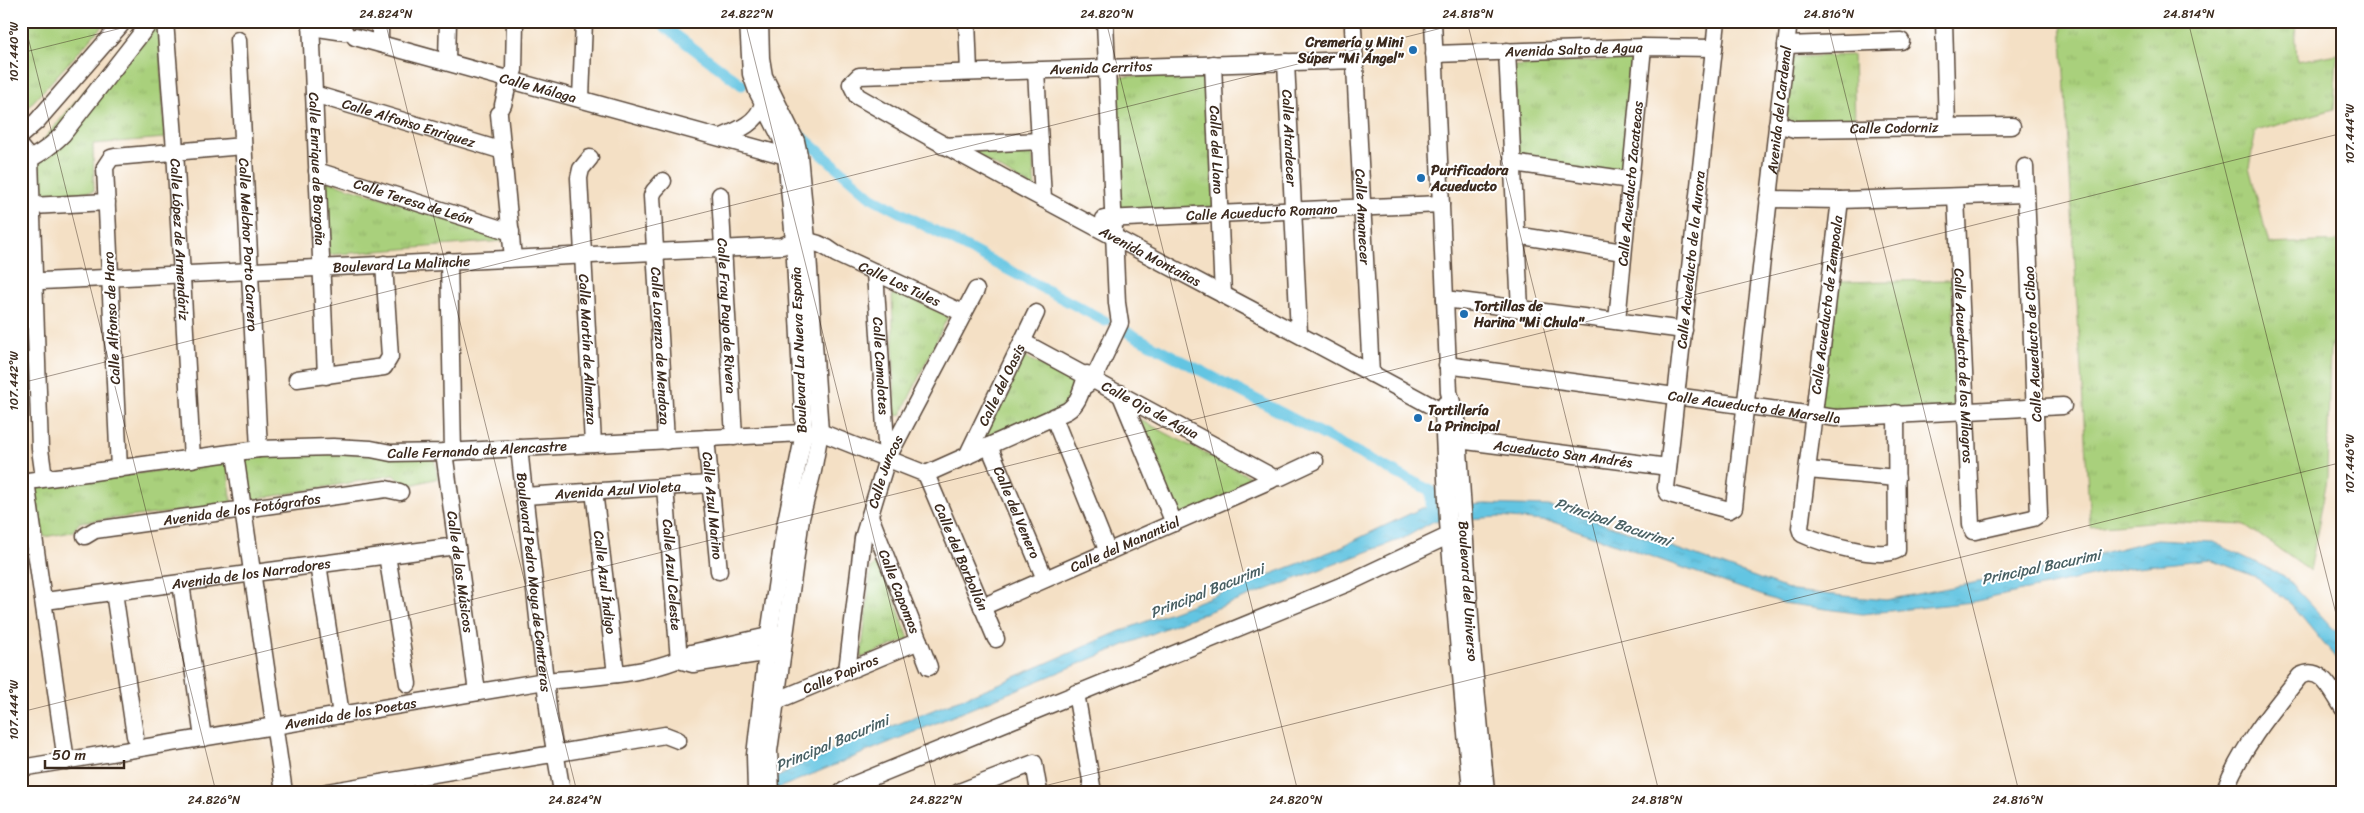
<svg xmlns="http://www.w3.org/2000/svg" width="2364" height="813" font-family="Sriracha,sans-serif">
	<style>
		.grass { fill: url(#grass-tufts); stroke: #727d4c }
		.water { fill: url(#water-ripples); stroke: #507880 }
		.lines { fill: none; stroke-linecap: round; stroke-linejoin: round }
		.canal { stroke: #64c5e2; stroke-width: 11 }
		.minor-casing { stroke: #574537; stroke-width: 19 }
		.minor { stroke: #fff; stroke-width: 16 }
		.ticks { fill: none; stroke: #3b2a1e; stroke-width: 1; stroke-opacity: 0.45 }
		.poi-dot { fill: #1f6fb2; stroke: #fff; stroke-width: 2 }
		.labels { text-anchor: middle; dominant-baseline: central; stroke-width: 4; stroke-linejoin: round; paint-order: stroke }
		.poi-label { font-size: 14px; font-weight: bold; fill: #3b2a1e; stroke: #fff; text-anchor: start }
		.street-label { font-size: 14px; fill: #3b2a1e; stroke: #fff }
		.water-label { font-size: 15px; font-style: italic; fill: #496063; stroke: #fff }
		.neatline { fill: none; stroke: #3b2a1e; stroke-width: 2 }
		.ticks-label { font-size: 12px; text-anchor: middle; fill: #3b2a1e }
	</style>
	<defs>
		<pattern id="grass-tufts" width="24" height="20" patternUnits="userSpaceOnUse" patternTransform="scale(1.25)"><rect width="24" height="20" fill="#a9d07b"/><path d="M3 7l-1-3M5 7V3M7 7l1-3M15 17l-1-3M17 17v-4M19 17l1-3" fill="none" stroke="#92b36a"/></pattern>
		<pattern id="water-ripples" width="26" height="14" patternUnits="userSpaceOnUse" patternTransform="scale(1.25)"><rect width="26" height="14" fill="#64c5e2"/><path d="M2 4q2-2 4 0t4 0M15 11q2-2 4 0t4 0" fill="none" stroke="#58a9c1"/></pattern>
	</defs>
	<rect width="100%" height="100%" fill="#fff"/>
	<filter id="ink" filterUnits="userSpaceOnUse"><feTurbulence type="fractalNoise" baseFrequency=".02" numOctaves="2"/><feDisplacementMap in="SourceGraphic" scale="10" xChannelSelector="R" yChannelSelector="G"/><feConvolveMatrix kernelMatrix="1 2 1 2 8 2 1 2 1" color-interpolation-filters="sRGB"/></filter>
	<filter id="wash" filterUnits="userSpaceOnUse"><feTurbulence type="fractalNoise" baseFrequency=".0096" numOctaves="4" result="noise"/><feDisplacementMap in="SourceGraphic" scale="20" xChannelSelector="R" yChannelSelector="G"/><feGaussianBlur stdDeviation="1.12" result="paint"/><feColorMatrix in="noise" values="0 0 0 0 0 0 0 0 0 0 0 0 0 0 0 0 0 1.4 0 .05"/><feComposite in="paint" operator="in"/></filter>
	<g filter="url(#wash)">
		<rect width="100%" height="100%" fill="#f4e0c5"/>
		<g class="grass">
			<polygon points="21,21 107,21 21,115"/>
			<polygon points="143,21 159,22 165,138 93,144 94,191 34,197 34,151"/>
			<polygon points="2061,21 2295,21 2297,61 2337,54 2334,109 2256,131 2249,167 2269,244 2343,241 2343,347 2330,345 2327,479 2310,571 2245,525 2162,521 2090,527"/>
			<polygon points="1853,55 1855,123 1792,129 1783,116 1790,57"/>
			<polygon points="1642,58 1626,178 1518,165 1514,66"/>
			<polygon points="1208,74 1214,210 1118,215 1111,77"/>
			<polygon points="1032,148 1035,189 970,151"/>
			<polygon points="323,180 500,233 502,241 327,255"/>
			<polygon points="1952,280 1958,410 1816,420 1833,282"/>
			<polygon points="892,289 948,316 901,415 895,416"/>
			<polygon points="1024,356 1078,386 1067,409 979,443"/>
			<polygon points="1135,417 1260,482 1176,520"/>
			<polygon points="310,452 434,457 438,478 407,486 394,475 246,501 240,458"/>
			<polygon points="227,461 232,506 80,522 72,532 44,537 33,488"/>
			<polygon points="875,563 882,566 909,639 861,658 871,567"/>
		</g>
		<polygon class="water" points="1485,504 1549,506 1639,535 1793,591 1886,600 2030,572 2156,539 2213,542 2284,576 2343,639 2343,667 2291,604 2256,577 2210,559 2128,568 1972,602 1862,614 1783,603 1553,522 1500,517 1434,521 1404,538 1178,623 774,790 751,792 812,758 1001,683 1118,632 1332,551 1422,508"/>
		<g class="lines">
			<g class="canal">
				<polyline points="657,21 742,85"/>
				<polyline points="799,134 871,197 1105,321"/>
				<polyline points="1127,332 1431,491 1431,512"/>
			</g>
		</g>
	</g>
	<g filter="url(#ink)">
		<g class="lines">
			<defs>
				<g id="minor">
					<path id="s1" d="M165,21L175,150L192,459"/>
					<path id="s2" d="M311,21L326,376"/>
					<polyline points="748,21 751,74 757,91 781,138 786,156 794,240 804,433 785,526 769,635 755,755 756,792"/>
					<polyline points="760,21 761,58 764,76 796,141 799,155 807,240 820,432 813,471 801,518 783,650 769,751 771,792"/>
					<polyline points="967,21 969,72"/>
					<path id="s3" d="M1433,21L1449,392L1457,420L1472,647L1486,792"/>
					<path id="s4" d="M1717,21L1666,488L1668,493L1673,495L1729,510L1734,507L1789,21"/>
					<polyline points="1944,21 1947,127"/>
					<polyline points="311,27 345,32"/>
					<path id="s5" d="M1353,28L1371,374"/>
					<path id="s6" d="M355,37L786,156"/>
					<path id="s7" d="M238,40L259,449"/>
					<polyline points="380,43 380,21"/>
					<polyline points="1786,45 1901,41"/>
					<polyline points="1507,51 1520,309"/>
					<path id="s8" d="M1434,54L1643,47L1714,48"/>
					<path id="s9" d="M1355,60L859,76L851,84L857,96C1054,209 1257,310 1457,420"/>
					<polyline points="447,61 448,21"/>
					<path id="s10" d="M1286,62L1299,333"/>
					<path id="s11" d="M1213,64L1223,295"/>
					<polyline points="1036,70 1043,199"/>
					<path id="s12" d="M314,94L503,151"/>
					<polyline points="581,98 584,21"/>
					<polyline points="503,105 509,80 514,70 515,21"/>
					<polyline points="499,114 513,258"/>
					<path id="s13" d="M1777,124L1795,129L2012,126"/>
					<polyline points="21,135 37,121 124,21"/>
					<path d="M722,137C739,130 757,123 763,104L771,102"/>
					<polyline points="943,146 1040,141"/>
					<polyline points="21,148 30,159 40,449 44,478"/>
					<path id="s14" d="M590,158L581,169L579,178L593,444"/>
					<path d="M21,162C38,157 51,146 63,134L151,21"/>
					<polyline points="1513,163 1630,180"/>
					<path id="s15" d="M317,171L511,232"/>
					<path id="s16" d="M663,181L654,191L652,196L666,441"/>
					<path id="s17" d="M720,195L734,437"/>
					<path id="s18" d="M1956,197L1971,525L1973,531H1975L2033,518L2039,514L2025,167"/>
					<polyline points="1768,199 1840,200 2026,194"/>
					<path d="M1840,200L1800,528L1802,534C1821,543 1879,560 1897,550L1896,413"/>
					<polyline points="32,206 107,202"/>
					<path id="s19" d="M1104,219L1441,204"/>
					<polyline points="1516,235 1623,252"/>
					<polyline points="449,261 453,452"/>
					<path id="s20" d="M875,272L887,459"/>
					<path id="s21" d="M21,282L782,246C802,236 819,241 836,254L963,313"/>
					<polyline points="1445,299 1684,330"/>
					<path id="s22" d="M1617,321L1643,47"/>
					<path id="s23" d="M1447,365L1836,418L2063,406"/>
					<polyline points="297,379 384,367 390,357 384,264"/>
					<polyline points="1086,385 1093,380 1120,323 1117,303 1105,21"/>
					<polyline points="1120,393 1174,523"/>
					<polyline points="1445,404 1443,412 1448,522 1471,792"/>
					<polyline points="1054,418 1108,552"/>
					<path id="s24" d="M706,438L719,571"/>
					<path id="s25" d="M1458,440L1668,467"/>
					<path id="s26" d="M989,446L1045,579"/>
					<path id="s27" d="M519,448L549,716L562,792"/>
					<path id="s28" d="M444,452L477,692"/>
					<polyline points="235,454 284,792"/>
					<path id="s29" d="M967,456L1036,313"/>
					<polyline points="119,469 105,167 111,158 115,157 243,146"/>
					<polyline points="1808,470 1897,478"/>
					<path d="M926,474L1067,411C1080,403 1082,387 1087,374"/>
					<path id="s30" d="M926,474L996,639"/>
					<polyline points="1270,478 1281,477 1315,461"/>
					<polyline points="26,481 66,761"/>
					<path id="s31" d="M21,482L259,449L333,447L371,449L391,453L444,452L820,432L926,474"/>
					<path id="s32" d="M665,487L679,660"/>
					<path id="s33" d="M594,491L616,674"/>
					<path id="s34" d="M524,496L710,484"/>
					<path id="s35" d="M870,516L929,667"/>
					<path id="s36" d="M85,536L95,530L386,489L400,492"/>
					<polyline points="387,555 408,684"/>
					<polyline points="318,564 341,715"/>
					<polyline points="181,583 203,738"/>
					<polyline points="114,592 135,736"/>
					<path id="s37" d="M45,601L456,546"/>
					<path id="s38" d="M982,607L1271,480L1269,475L1023,342"/>
					<polyline points="679,660 693,664 778,651"/>
					<path id="s39" d="M847,671L863,538L887,459L976,290"/>
					<polyline points="1076,693 1093,792"/>
					<path id="s40" d="M766,701H776L919,641"/>
					<path id="s41" d="M21,768L545,681C587,677 655,675 691,653L778,634"/>
					<polyline points="327,792 665,735 678,740"/>
					<polyline points="842,792 853,785 1348,583 1450,535"/>
					<polyline points="959,792 1034,763 1039,792"/>
					<path d="M2224,792C2241,748 2271,712 2300,676C2322,665 2332,692 2343,708"/>
				</g>
			</defs>
			<use href="#minor" class="minor-casing"/>
			<use href="#minor" class="minor"/>
		</g>
	</g>
	<path class="ticks" d="M24,21L216,792M385,21L577,792M745,21L937,792M1106,21L1298,792M1467,21L1659,792M1827,21L2019,792M2188,21L2343,642M21,53L150,21M21,383L1470,21M21,712L2343,133M1020,792L2343,462M2341,792L2343,791"/>
	<g class="poi-dot">
		<circle cx="1413" cy="50" r="5"/>
		<circle cx="1421" cy="178" r="5"/>
		<circle cx="1464" cy="314" r="5"/>
		<circle cx="1418" cy="418" r="5"/>
	</g>
	<g class="labels">
		<g class="poi-label">
			<text x="1403" y="42" text-anchor="end">Cremería y Mini<tspan x="1403" dy="16">Súper "Mi Ángel"</tspan></text>
			<text x="1431" y="170">Purificadora<tspan x="1431" dy="16">Acueducto</tspan></text>
			<text x="1474" y="306">Tortillas de<tspan x="1474" dy="16">Harina "Mi Chula"</tspan></text>
			<text x="1428" y="410">Tortillería<tspan x="1428" dy="16">La Principal</tspan></text>
		</g>
		<g class="street-label">
			<text stroke="none"><textPath href="#s8" startOffset="140">Avenida Salto de Agua</textPath></text>
			<text transform="translate(1101 68) rotate(-2)">Avenida Cerritos</text>
			<text stroke="none"><textPath href="#s6" startOffset="190">Calle Málaga</textPath></text>
			<text stroke="none"><textPath href="#s4" startOffset="944">Avenida del Cardenal</textPath></text>
			<text stroke="none"><textPath href="#s12" startOffset="99">Calle Alfonso Enriquez</textPath></text>
			<text stroke="none"><textPath href="#s13" startOffset="118">Calle Codorniz</textPath></text>
			<text stroke="none"><textPath href="#s10" startOffset="76">Calle Atardecer</textPath></text>
			<text stroke="none"><textPath href="#s11" startOffset="86">Calle del Llano</textPath></text>
			<text stroke="none"><textPath href="#s2" startOffset="148">Calle Enrique de Borgoña</textPath></text>
			<text stroke="none"><textPath href="#s22" startOffset="138">Calle Acueducto Zacatecas</textPath></text>
			<text stroke="none"><textPath href="#s15" startOffset="101">Calle Teresa de León</textPath></text>
			<text stroke="none"><textPath href="#s19" startOffset="158">Calle Acueducto Romano</textPath></text>
			<text stroke="none"><textPath href="#s5" startOffset="189">Calle Amanecer</textPath></text>
			<text stroke="none"><textPath href="#s1" startOffset="219">Calle López de Armendáriz</textPath></text>
			<text stroke="none"><textPath href="#s7" startOffset="205">Calle Melchor Porto Carrero</textPath></text>
			<text stroke="none"><textPath href="#s9" startOffset="855">Avenida Montañas</textPath></text>
			<text transform="translate(1691 260) rotate(-84)">Calle Acueducto de la Aurora</text>
			<text stroke="none"><textPath href="#s21" startOffset="381">Boulevard La Malinche</textPath></text>
			<text stroke="none"><textPath href="#s21" startOffset="890">Calle Los Tules</textPath></text>
			<text transform="translate(1827 305) rotate(-83)">Calle Acueducto de Zempoala</text>
			<text stroke="none"><textPath href="#s17" startOffset="121">Calle Fray Payo de Rivera</textPath></text>
			<text transform="translate(112 318) rotate(-93)">Calle Alfonso de Haro</text>
			<text transform="translate(2033 344) rotate(-93)">Calle Acueducto de Cibao</text>
			<text stroke="none"><textPath href="#s16" startOffset="169">Calle Lorenzo de Mendoza</textPath></text>
			<text stroke="none"><textPath href="#s14" startOffset="195">Calle Martín de Almanza</textPath></text>
			<text transform="translate(799 350) rotate(-92)">Boulevard La Nueva España</text>
			<text stroke="none"><textPath href="#s20" startOffset="94">Calle Camalotes</textPath></text>
			<text stroke="none"><textPath href="#s18" startOffset="169">Calle Acueducto de los Milagros</textPath></text>
			<text stroke="none"><textPath href="#s29" startOffset="79">Calle del Oasis</textPath></text>
			<text stroke="none"><textPath href="#s23" startOffset="310">Calle Acueducto de Marsella</textPath></text>
			<text transform="translate(1150 410) rotate(28)">Calle Ojo de Agua</text>
			<text stroke="none"><textPath href="#s31" startOffset="459">Calle Fernando de Alencastre</textPath></text>
			<text stroke="none"><textPath href="#s25" startOffset="106">Acueducto San Andrés</textPath></text>
			<text stroke="none"><textPath href="#s39" startOffset="204">Calle Juncos</textPath></text>
			<text stroke="none"><textPath href="#s34" startOffset="94">Avenida Azul Violeta</textPath></text>
			<text stroke="none"><textPath href="#s24" startOffset="68">Calle Azul Marino</textPath></text>
			<text stroke="none"><textPath href="#s36" startOffset="160">Avenida de los Fotógrafos</textPath></text>
			<text stroke="none"><textPath href="#s26" startOffset="72">Calle del Venero</textPath></text>
			<text stroke="none"><textPath href="#s38" startOffset="156">Calle del Manantial</textPath></text>
			<text stroke="none"><textPath href="#s30" startOffset="90">Calle del Borbollón</textPath></text>
			<text stroke="none"><textPath href="#s28" startOffset="121">Calle de los Músicos</textPath></text>
			<text stroke="none"><textPath href="#s37" startOffset="208">Avenida de los Narradores</textPath></text>
			<text stroke="none"><textPath href="#s32" startOffset="88">Calle Azul Celeste</textPath></text>
			<text stroke="none"><textPath href="#s27" startOffset="135">Boulevard Pedro Moya de Contreras</textPath></text>
			<text stroke="none"><textPath href="#s33" startOffset="92">Calle Azul Índigo</textPath></text>
			<text stroke="none"><textPath href="#s35" startOffset="81">Calle Capomos</textPath></text>
			<text stroke="none"><textPath href="#s3" startOffset="572">Boulevard del Universo</textPath></text>
			<text stroke="none"><textPath href="#s40" startOffset="80">Calle Papiros</textPath></text>
			<text stroke="none"><textPath href="#s41" startOffset="334">Avenida de los Poetas</textPath></text>
		</g>
		<g class="water-label">
			<text transform="translate(1613 522) rotate(19)">Principal Bacurimi</text>
			<text transform="translate(2041 567) rotate(-12)">Principal Bacurimi</text>
			<text transform="translate(1207 591) rotate(-22)">Principal Bacurimi</text>
			<text transform="translate(832 743) rotate(-23)">Principal Bacurimi</text>
		</g>
	</g>
	<rect width="2364" height="813" fill="none" stroke="#fff" stroke-width="55"/>
	<path d="M45 760v8h79v-8" fill="none" stroke="#3b2a1e" stroke-width="2.5"/>
	<text x="52" y="760" font-size="15" fill="#3b2a1e" stroke="#ffffff" stroke-width="4" paint-order="stroke">50 m</text>
	<rect x="28" y="28" width="2308" height="758" class="neatline"/>
	<g class="ticks-label">
		<text x="386" y="18">24.824°N</text>
		<text x="747" y="18">24.822°N</text>
		<text x="1107" y="18">24.820°N</text>
		<text x="1468" y="18">24.818°N</text>
		<text x="1829" y="18">24.816°N</text>
		<text x="2189" y="18">24.814°N</text>
		<text transform="translate(14 52) rotate(-90)" y="4">107.440°W</text>
		<text transform="translate(2350 134) rotate(-90)" y="4">107.444°W</text>
		<text transform="translate(14 381) rotate(-90)" y="4">107.442°W</text>
		<text transform="translate(2350 464) rotate(-90)" y="4">107.446°W</text>
		<text transform="translate(14 710) rotate(-90)" y="4">107.444°W</text>
		<text x="214" y="804">24.826°N</text>
		<text x="575" y="804">24.824°N</text>
		<text x="936" y="804">24.822°N</text>
		<text x="1296" y="804">24.820°N</text>
		<text x="1657" y="804">24.818°N</text>
		<text x="2018" y="804">24.816°N</text>
	</g>
</svg>
